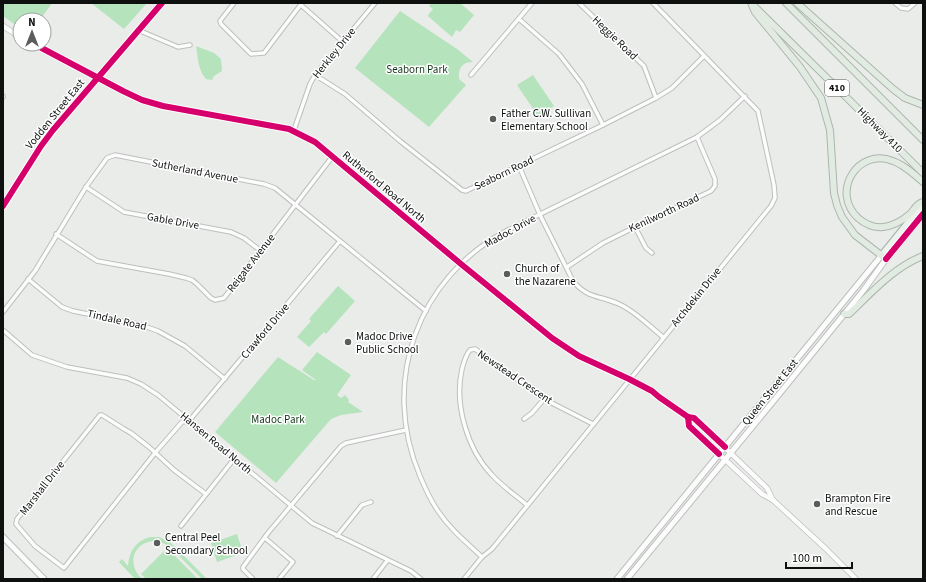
<svg xmlns="http://www.w3.org/2000/svg" width="926" height="582" font-family="'Source Sans 3',sans-serif">
	<style>
		.green { fill: #b5e3bc }
		.lines { fill: none; stroke-linecap: round; stroke-linejoin: round }
		.minor-casing { stroke: #bdbfbd; stroke-width: 5.5 }
		.tertiary-casing { stroke: #bdbfbd; stroke-width: 6 }
		.secondary-casing { stroke: #bdbfbd; stroke-width: 7 }
		.primary-casing { stroke: #abb6ad; stroke-width: 8 }
		.motorway-casing { stroke: #abb6ad; stroke-width: 8 }
		.minor { stroke: #fcfcfc; stroke-width: 3.5 }
		.tertiary { stroke: #fcfcfc; stroke-width: 4.5 }
		.secondary { stroke: #fcfcfc; stroke-width: 5 }
		.primary { stroke: #ecf2ed; stroke-width: 5.5 }
		.motorway { stroke: #e1ebe2; stroke-width: 6 }
		.cycleway-casing { stroke: #fff; stroke-width: 8 }
		.cycleway { stroke: #d6006c; stroke-width: 6 }
		.poi-dot { fill: #5b5d5c; stroke: #fff; stroke-width: 1.5 }
		.labels { text-anchor: middle; dominant-baseline: central; stroke-width: 3; stroke-linejoin: round; paint-order: stroke }
		.shield { fill: #fff; stroke: #565857; stroke-width: 1 }
		.shield-label { font-size: 10px; font-weight: bold; fill: #0e100f }
		.street-label { font-size: 11px; fill: #0e100f; stroke: #fff }
		.park-label { font-size: 11px; fill: #14361b; stroke: #fff }
		.poi-label { font-size: 11px; fill: #0e100f; stroke: #fff; text-anchor: start }
	</style>
	<rect width="100%" height="100%" fill="#eaecea"/>
	<g class="green">
		<polygon points="3,3 52,3 40,20 20,20 20,28 3,16"/>
		<polygon points="91,3 147,3 124,29"/>
		<polygon points="431,3 460,3 474,15 460,32 456,30 452,37 429,17 428,15 433,9 429,6"/>
		<path d="M400,11L457,49L473,62C462,62 458,68 459,79L466,85L429,127L355,68Z"/>
		<path d="M196,46L214,53L221,59L222,71L214,76L212,80L206,79C198,70 198,58 196,46Z"/>
		<polygon points="533,75 554,106 538,116 517,85"/>
		<polygon points="338,286 355,301 326,334 324,332 309,347 297,337 311,321 309,319"/>
		<polygon points="317,352 351,375 337,395 341,398 345,395 349,400 348,402 363,412 341,415 331,419 276,483 215,432 278,357 314,380 316,380 302,370"/>
		<polygon points="237,534 243,553 217,562 211,543"/>
		<path d="M150,537H159L170,542L207,579H202L169,546C144,530 120,557 142,579H135L119,562L122,559L128,566C129,551 136,541 150,537Z"/>
		<polygon points="167,548 198,579 146,579 141,574"/>
	</g>
	<g class="lines">
		<defs>
			<g id="minor">
				<polyline points="234,3 220,21 221,24 251,54 264,53 302,3"/>
				<polyline points="579,3 644,66 656,98"/>
				<polyline points="895,3 901,8 908,9 915,3"/>
				<polyline points="301,5 343,42"/>
				<polyline points="519,19 559,54 582,84 603,125"/>
				<polyline points="138,30 178,47 190,45"/>
				<polyline points="315,75 345,94 400,141 462,190 466,191 603,125 656,98 672,88 704,56"/>
				<polyline points="471,75 532,3"/>
				<polyline points="3,96 3,97"/>
				<polyline points="294,130 310,84 315,75 375,3"/>
				<path d="M519,166L540,215L573,281C588,299 599,295 619,304C635,311 649,326 663,337"/>
				<polyline points="86,187 124,212 231,232 244,238 261,251"/>
				<polyline points="635,227 646,248 652,253"/>
				<polyline points="56,234 97,261 169,274 186,278 192,280 197,284 211,298 215,300 224,298 332,157"/>
				<polyline points="567,267 603,243 635,227 711,191 715,186 715,179 697,137"/>
				<polyline points="28,279 62,307 73,311 138,324 158,331 185,346 225,379"/>
				<polyline points="3,312 35,271 86,187 107,158 115,155 264,184 275,188 426,311"/>
				<polyline points="3,330 32,355 67,367 127,378 141,384 158,395 312,523 411,571 421,579"/>
				<polyline points="524,419 532,413 544,399"/>
				<polyline points="189,421 182,422 155,453 64,568 35,546 16,524 17,519 100,415 102,415 124,429 131,433 149,447 174,470 206,494"/>
				<polyline points="189,421 340,241"/>
				<path d="M527,505C515,495 502,486 492,475C467,449 454,404 462,369C464,362 465,356 470,350L475,349L544,399L593,424"/>
				<polyline points="181,526 234,459"/>
				<polyline points="337,536 362,505 371,502"/>
				<polyline points="265,538 293,562 279,579"/>
				<path d="M482,557C466,542 450,529 438,511C431,501 425,488 420,476C380,382 417,277 508,230L697,137L720,120L745,96"/>
				<polyline points="253,579 243,569 243,567 268,533 341,446 346,443 406,430"/>
				<polyline points="373,579 387,561"/>
				<polyline points="464,579 482,557 492,549 771,206 775,198 774,185 758,111 653,3"/>
			</g>
			<g id="tertiary">
				<polyline points="3,26 20,37"/>
				<polyline points="34,44 123,91 142,100 163,106 289,129 315,142 461,264 552,338 579,356 629,379 652,391 659,397 688,417 694,418 767,488 773,500"/>
				<polyline points="3,206 41,146 53,130 162,3"/>
				<polyline points="688,417 689,426 762,494 773,500 825,548 856,579"/>
			</g>
			<g id="secondary">
				<polyline points="3,537 44,579"/>
				<polyline points="617,579 881,256"/>
				<polyline points="627,579 771,404 863,291 886,259"/>
			</g>
			<g id="primary">
				<polyline points="881,256 923,204"/>
				<polyline points="886,259 923,214"/>
			</g>
			<g id="motorway">
				<polyline points="751,3 755,12 800,67 821,98 830,130 834,193 837,205 842,217 855,235 886,259"/>
				<polyline points="786,3 923,140"/>
				<polyline points="797,3 893,89 905,98 923,105"/>
				<polyline points="754,6 923,173"/>
				<path d="M923,182C914,174 904,165 893,161C858,147 830,192 858,218C865,224 873,228 883,227C893,226 903,220 910,214C914,210 917,203 923,202"/>
				<path d="M844,314H849C871,293 894,267 923,256"/>
			</g>
		</defs>
		<use href="#minor" class="minor-casing"/>
		<use href="#tertiary" class="tertiary-casing"/>
		<use href="#secondary" class="secondary-casing"/>
		<use href="#primary" class="primary-casing"/>
		<use href="#motorway" class="motorway-casing"/>
		<use href="#minor" class="minor"/>
		<use href="#tertiary" class="tertiary"/>
		<use href="#secondary" class="secondary"/>
		<use href="#primary" class="primary"/>
		<use href="#motorway" class="motorway"/>
		<defs>
			<g id="cycleway">
				<polyline points="34,44 123,91 142,100 163,106 289,129 315,142 461,264 552,338 579,356 629,379 652,391 659,397 688,417 694,418 725,447"/>
				<polyline points="3,206 41,146 53,130 162,3"/>
				<polyline points="886,259 923,214"/>
				<polyline points="688,417 689,426 719,454"/>
			</g>
		</defs>
		<use href="#cycleway" class="cycleway-casing"/>
		<use href="#cycleway" class="cycleway"/>
	</g>
	<g class="poi-dot">
		<circle cx="493" cy="119" r="4"/>
		<circle cx="507" cy="274" r="4"/>
		<circle cx="348" cy="342" r="4"/>
		<circle cx="817" cy="504" r="4"/>
		<circle cx="157" cy="543" r="4"/>
	</g>
	<g class="labels">
		<rect class="shield" x="825" y="80" width="24" height="16" rx="3"/>
		<g class="shield-label">
			<text x="837" y="88">410</text>
		</g>
		<g class="street-label">
			<text transform="translate(615 38) rotate(44)">Heggie Road</text>
			<text transform="translate(334 53) rotate(-51)">Herkley Drive</text>
			<text transform="translate(55 114) rotate(-51)">Vodden Street East</text>
			<text transform="translate(880 130) rotate(45)">Highway 410</text>
			<text transform="translate(195 171) rotate(11)">Sutherland Avenue</text>
			<text transform="translate(504 173) rotate(-26)">Seaborn Road</text>
			<text transform="translate(384 187) rotate(40)">Rutherford Road North</text>
			<text transform="translate(664 213) rotate(-25)">Kenilworth Road</text>
			<text transform="translate(173 221) rotate(10)">Gable Drive</text>
			<text transform="translate(510 231) rotate(-29)">Madoc Drive</text>
			<text transform="translate(251 263) rotate(-52)">Reigate Avenue</text>
			<text transform="translate(696 297) rotate(-51)">Archdekin Drive</text>
			<text transform="translate(117 320) rotate(13)">Tindale Road</text>
			<text transform="translate(265 331) rotate(-50)">Crawford Drive</text>
			<text transform="translate(515 377) rotate(34)">Newstead Crescent</text>
			<text transform="translate(770 392) rotate(-51)">Queen Street East</text>
			<text transform="translate(216 443) rotate(40)">Hansen Road North</text>
			<text transform="translate(42 488) rotate(-52)">Marshall Drive</text>
		</g>
		<g class="park-label">
			<text x="417" y="69">Seaborn Park</text>
			<text x="278" y="419">Madoc Park</text>
		</g>
		<g class="poi-label">
			<text x="501" y="113">Father C.W. Sullivan<tspan x="501" dy="13">Elementary School</tspan></text>
			<text x="515" y="268">Church of<tspan x="515" dy="13">the Nazarene</tspan></text>
			<text x="356" y="336">Madoc Drive<tspan x="356" dy="13">Public School</tspan></text>
			<text x="825" y="498">Brampton Fire<tspan x="825" dy="13">and Rescue</tspan></text>
			<text x="165" y="537">Central Peel<tspan x="165" dy="13">Secondary School</tspan></text>
		</g>
	</g>
	<rect width="926" height="582" fill="none" stroke="#0e100f" stroke-width="8"/>
	<g transform="translate(32 32)"><circle r="19" fill="#ffffff" stroke="#9f9f9f"/>
	<path d="M0-3L7 15L0 10L-7 15Z" fill="#5b5d5c"/>
	<text y="-6" font-size="11" font-weight="bold" text-anchor="middle" fill="#0e100f">N</text>
	</g>
	<path d="M786 562v6h66v-6" fill="none" stroke="#0e100f" stroke-width="2"/>
	<text x="792" y="562" font-size="12" fill="#0e100f" stroke="#ffffff" stroke-width="3" paint-order="stroke">100 m</text>
</svg>
